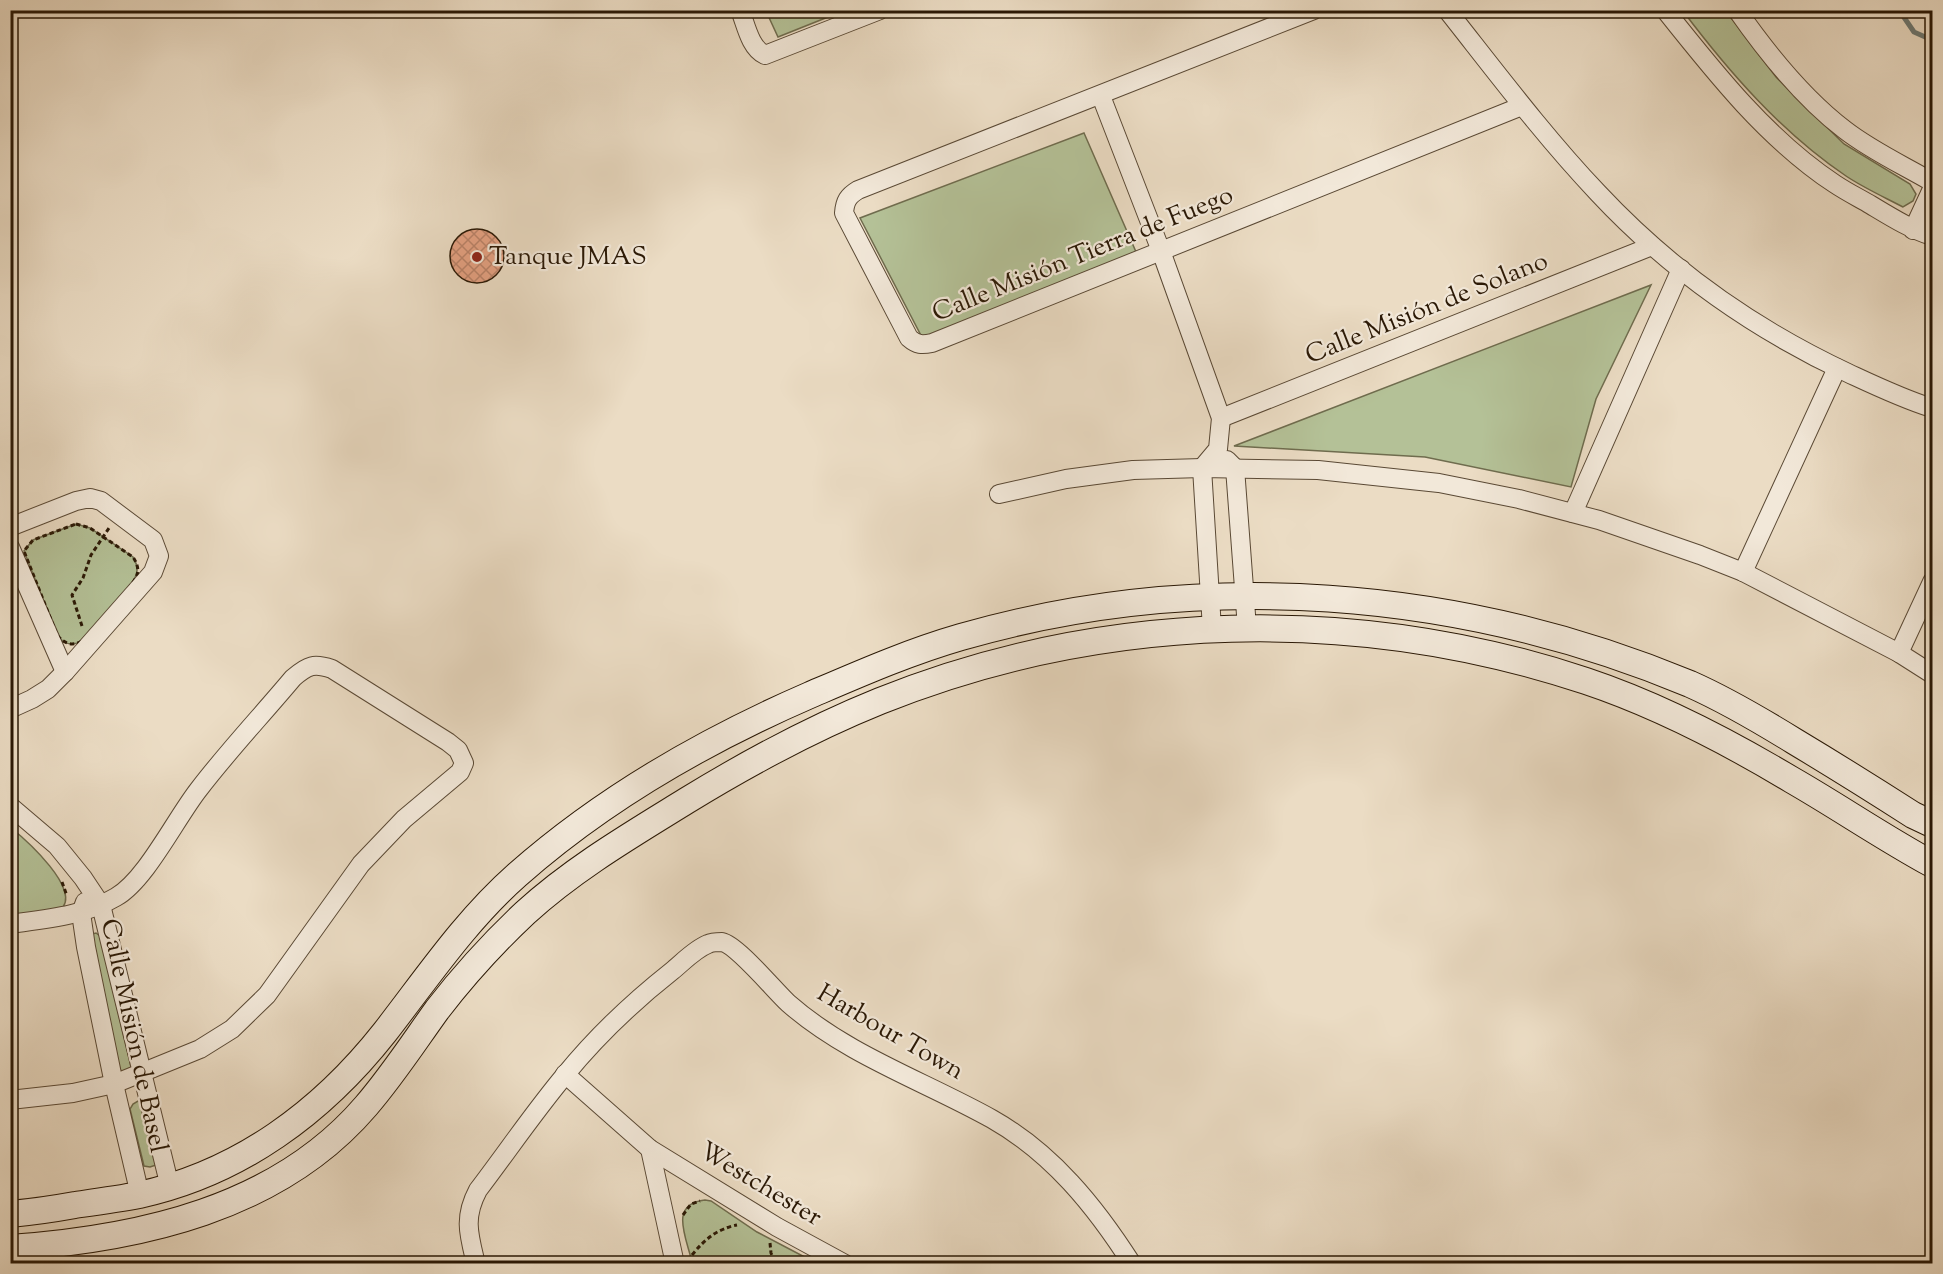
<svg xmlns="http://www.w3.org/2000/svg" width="1943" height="1274" font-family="'Sorts Mill Goudy',serif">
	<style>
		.green { fill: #b4c197; stroke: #6f6c4e; stroke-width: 1.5 }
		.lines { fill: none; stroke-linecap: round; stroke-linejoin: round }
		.stream { stroke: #6d7973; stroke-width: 5 }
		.building { fill: url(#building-cross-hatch); stroke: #2a1805; stroke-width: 1.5 }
		.street-casing { stroke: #5a4935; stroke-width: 20 }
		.secondary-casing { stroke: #2a1805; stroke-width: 28 }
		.path { stroke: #2a1805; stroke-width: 3; stroke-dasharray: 4.5 3; stroke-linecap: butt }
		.street { stroke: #f2e8d9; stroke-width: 18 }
		.secondary { stroke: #f2e8d9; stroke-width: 26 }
		.poi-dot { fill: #8f2418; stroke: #f2e8d9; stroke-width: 2 }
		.labels { text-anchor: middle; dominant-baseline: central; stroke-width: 4.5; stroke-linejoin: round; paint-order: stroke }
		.street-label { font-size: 26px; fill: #2a1805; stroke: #f2e8d9 }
		.poi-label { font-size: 26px; fill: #2a1805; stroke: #f2e8d9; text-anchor: start }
	</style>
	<defs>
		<pattern id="building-cross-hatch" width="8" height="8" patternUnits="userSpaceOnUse" patternTransform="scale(1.5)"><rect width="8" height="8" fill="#e5a182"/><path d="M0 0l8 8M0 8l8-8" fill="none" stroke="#ba8268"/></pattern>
	</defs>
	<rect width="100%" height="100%" fill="#ebdcc4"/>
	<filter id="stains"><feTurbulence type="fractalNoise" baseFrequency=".00333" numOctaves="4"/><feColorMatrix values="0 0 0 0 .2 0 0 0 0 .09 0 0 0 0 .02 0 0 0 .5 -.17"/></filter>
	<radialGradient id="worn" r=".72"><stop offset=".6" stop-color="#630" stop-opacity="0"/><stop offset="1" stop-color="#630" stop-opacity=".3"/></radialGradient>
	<g class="green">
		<polygon points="766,11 831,11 833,15 778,37"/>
		<path d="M1683,11H1726L1776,77L1844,144L1910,184L1916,194L1913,201L1903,207C1884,197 1864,188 1846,176C1782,133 1729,72 1683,11Z"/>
		<polygon points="1084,133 1140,261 926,345 860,218"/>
		<polygon points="1651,285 1596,399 1571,487 1425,457 1234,446"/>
		<path d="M76,524L90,528L133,557C139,567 138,574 132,583L79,643C68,645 64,644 57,635L24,551L33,540Z"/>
		<path d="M10,827C25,839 84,891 60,910C52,916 22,918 11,920Z"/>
		<polygon points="96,933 100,936 130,1062 131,1067 124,1072 120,1070 92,934"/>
		<polygon points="138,1101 143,1102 156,1165 150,1167 144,1166 130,1109 133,1104"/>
		<path d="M705,1200L711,1201L757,1232L816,1263H692C688,1240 667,1204 705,1200Z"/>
	</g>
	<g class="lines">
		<polyline class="stream" points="1899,10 1914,32 1932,40"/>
	</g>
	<circle class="building" cx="477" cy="256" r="27"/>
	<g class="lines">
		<defs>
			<g id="street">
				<path d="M740,10C746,25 750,48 765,55L880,10"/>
				<path d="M1314,10L858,190C848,196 845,201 844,213L909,338C917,345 922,345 932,343L1522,106"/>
				<path d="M1447,10C1496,72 1544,136 1598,193C1669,269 1754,329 1848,373C1876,386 1903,399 1932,408"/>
				<path d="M1665,10C1715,73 1768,140 1835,184C1847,192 1859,198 1871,205C1891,217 1910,229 1932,236"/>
				<path d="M1737,10C1767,53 1803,98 1845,130C1872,151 1903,165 1932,182"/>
				<polyline points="1101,96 1161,251 1221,418 1218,449 1202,468 1212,629"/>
				<polyline points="1913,230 1932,189"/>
				<polyline points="1221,418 1652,246"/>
				<polyline points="1227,460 1235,468 1247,628"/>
				<polyline points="999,494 1066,479 1133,470 1202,468 1318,470 1439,483 1519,499 1599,520 1700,555 1743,572 1899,653 1932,674"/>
				<polyline points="1573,513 1681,269"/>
				<polyline points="10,527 76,501 90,498 101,501 153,540 159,556 153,572 65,672 48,689 32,699 10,709"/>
				<polyline points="10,547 65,672"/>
				<polyline points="1743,572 1837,368"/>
				<polyline points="1899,653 1932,582"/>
				<polyline points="10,806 57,846 83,878 101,905 170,1187"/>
				<polyline points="85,902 81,913 86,947 114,1084 140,1195"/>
				<path d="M10,924C46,919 84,916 116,897C146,880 176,818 199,789C228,751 262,715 293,678C308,665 314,663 332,669L448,742L458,750L464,763L460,772L404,819L361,864L267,995L232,1029L200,1049L114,1084L73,1093L10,1100"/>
				<polyline points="565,1074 650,1149 777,1227 845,1264"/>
				<polyline points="650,1149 675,1264"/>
				<path d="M476,1264C469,1235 463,1218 478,1190C507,1152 534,1112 565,1075C596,1037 634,1001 672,971C683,962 695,949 708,944C712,942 718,942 722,942C737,945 774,990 788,1003C847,1055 924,1081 992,1119C1052,1153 1095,1206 1132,1264"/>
			</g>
			<g id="secondary">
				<path d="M10,1214C32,1212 53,1209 75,1205C96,1202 118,1199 139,1195C240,1173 322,1112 385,1032C427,978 465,921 517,875C603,799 704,741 810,695C859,674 909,652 961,637C1201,568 1459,588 1690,684C1726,700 1760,720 1794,741C1834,765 1874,790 1913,815L1932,824"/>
				<path d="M10,1248C139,1239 278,1209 366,1106C392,1076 414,1042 437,1010C464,975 493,943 525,913C573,869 631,835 686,801C748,763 813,728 880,701C1104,611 1357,605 1586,681C1658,705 1727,741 1792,780C1839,807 1884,838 1932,864"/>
			</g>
		</defs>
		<use href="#street" class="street-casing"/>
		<use href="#secondary" class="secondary-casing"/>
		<g class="path">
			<path d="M76,524L90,528L133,557C137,563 139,569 137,575C132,589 96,625 85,639C74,647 65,645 57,635L24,551L33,540Z"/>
			<polyline points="82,626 72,595 83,578 91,555 109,528"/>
			<polyline points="62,882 67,896"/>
			<polyline points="683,1215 691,1204 700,1201"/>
			<polyline points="770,1243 771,1253 776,1264"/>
			<path d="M692,1255C705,1239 717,1229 737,1225"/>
		</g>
		<use href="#street" class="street"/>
		<use href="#secondary" class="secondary"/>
	</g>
	<circle class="poi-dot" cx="477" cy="257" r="6"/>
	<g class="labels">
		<g class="street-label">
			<text transform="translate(1083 255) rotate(-22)">Calle Misión Tierra de Fuego</text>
			<text transform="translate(1427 309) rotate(-22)">Calle Misión de Solano</text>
			<text transform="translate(890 1033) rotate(30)">Harbour Town</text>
			<text transform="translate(133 1036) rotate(78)">Calle Misión de Basel</text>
			<text transform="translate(760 1185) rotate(31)">Westchester</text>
		</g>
		<g class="poi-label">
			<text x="489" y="257">Tanque JMAS</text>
		</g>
	</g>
	<rect width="1943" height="1274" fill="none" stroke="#ebdcc4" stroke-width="36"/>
	<rect x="12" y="12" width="1919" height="1250" fill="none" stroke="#2a1805" stroke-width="3"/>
	<rect x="18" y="18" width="1907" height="1238" fill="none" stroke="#2a1805" stroke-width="1.5"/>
	<rect width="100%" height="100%" filter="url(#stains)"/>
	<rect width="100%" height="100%" fill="url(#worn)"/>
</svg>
